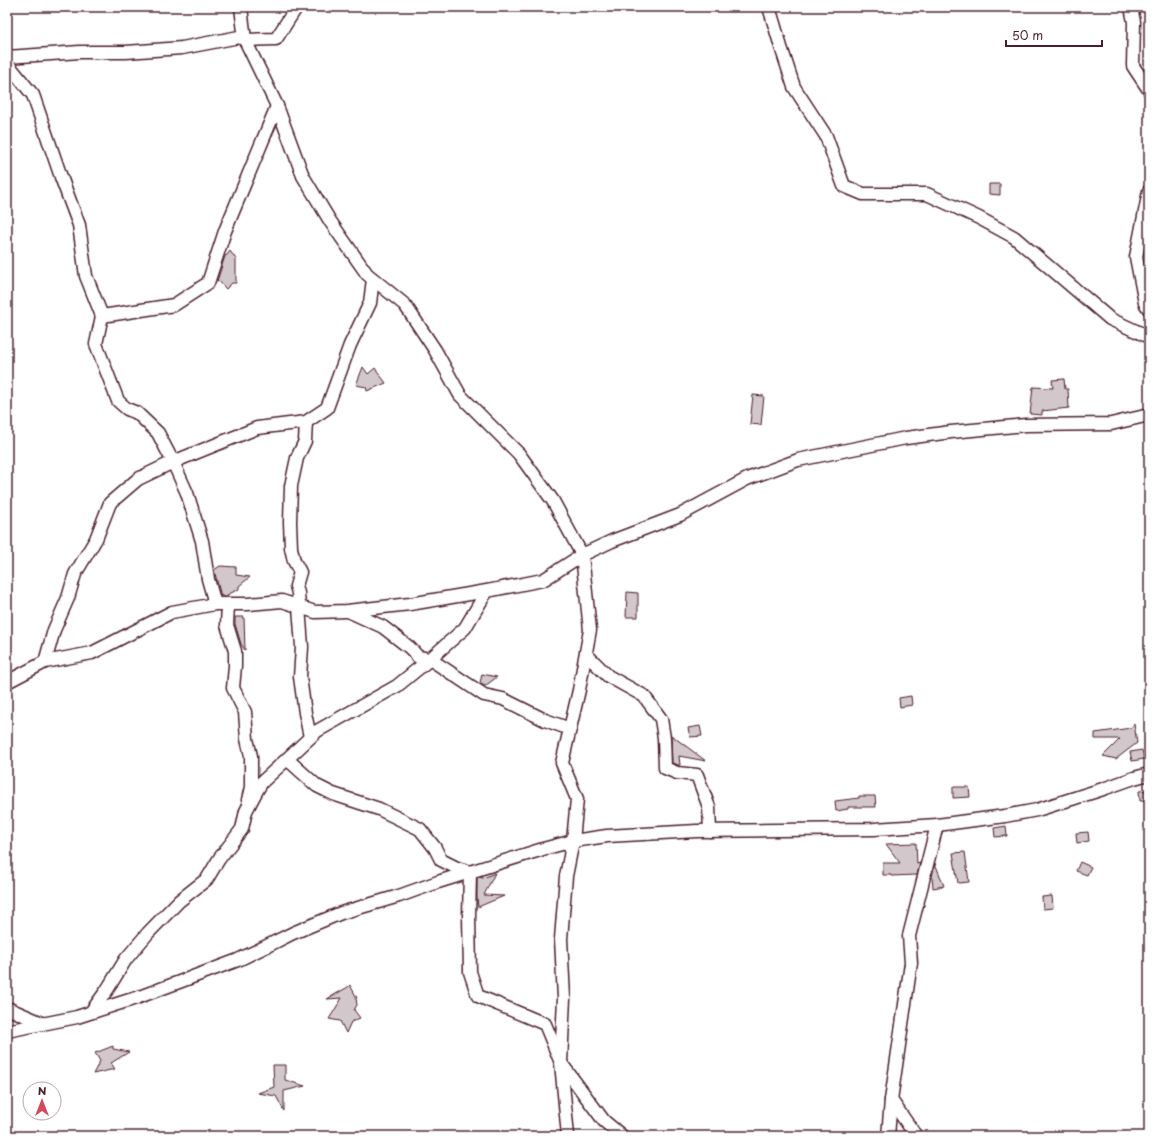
<svg xmlns="http://www.w3.org/2000/svg" width="1156" height="1143" font-family="'Playpen Sans',sans-serif">
	<style>
		.building { fill: #d2c7cb; stroke: #4a1f2b }
		.lines { fill: none; stroke-linecap: round; stroke-linejoin: round }
		.minor-casing { stroke: #4a1f2b; stroke-width: 15 }
		.minor { stroke: #fff; stroke-width: 12 }
	</style>
	<rect width="100%" height="100%" fill="#fff"/>
	<filter id="ink" filterUnits="userSpaceOnUse"><feTurbulence type="fractalNoise" baseFrequency=".025" numOctaves="2"/><feDisplacementMap in="SourceGraphic" scale="8" xChannelSelector="R" yChannelSelector="G"/><feConvolveMatrix kernelMatrix="1 2 1 2 8 2 1 2 1" color-interpolation-filters="sRGB"/></filter>
	<g filter="url(#ink)">
		<g class="building">
			<polygon points="989,184 1000,184 1000,195 989,194"/>
			<polygon points="230,251 236,259 236,283 232,283 226,289 219,281 217,281 225,256 227,255"/>
			<polygon points="363,367 368,374 375,368 386,383 367,391 366,387 356,385"/>
			<polygon points="1064,379 1065,389 1068,389 1069,408 1042,411 1042,415 1030,414 1033,387 1053,388 1052,380"/>
			<polygon points="753,395 764,396 761,425 750,424"/>
			<polygon points="220,566 236,567 236,575 250,577 239,586 239,589 225,596 221,596 214,570"/>
			<polygon points="627,592 638,593 638,617 626,617"/>
			<polygon points="235,617 244,617 245,650 241,644 235,624"/>
			<polygon points="482,674 497,677 485,686 480,683"/>
			<polygon points="911,696 912,705 900,707 899,698"/>
			<polygon points="1134,724 1137,743 1116,759 1103,756 1120,739 1095,739 1095,733 1131,728"/>
			<polygon points="700,726 702,736 690,737 688,728"/>
			<polygon points="671,735 706,761 679,756 680,765 678,765 672,763"/>
			<polygon points="1142,750 1144,759 1132,761 1130,752"/>
			<polygon points="953,787 969,787 970,797 953,798"/>
			<polygon points="1149,790 1149,799 1140,801 1139,791"/>
			<polygon points="859,796 875,796 876,807 848,807 848,809 836,811 835,801 859,798"/>
			<polygon points="1006,826 1007,836 995,837 994,828"/>
			<polygon points="1088,832 1089,841 1077,843 1076,833"/>
			<polygon points="916,843 917,864 920,863 917,875 891,876 891,875 883,875 883,863 900,863 886,844"/>
			<polygon points="965,852 969,882 958,883 953,853"/>
			<polygon points="1080,862 1091,867 1087,875 1076,871"/>
			<polygon points="935,863 944,886 933,888 932,877"/>
			<polygon points="495,873 484,895 504,896 478,907 477,898 477,877 483,878"/>
			<polygon points="1052,896 1053,908 1043,909 1042,897"/>
			<polygon points="350,985 357,998 356,998 357,1005 354,1010 360,1018 351,1022 346,1033 340,1021 329,1019 342,998 327,999 348,987"/>
			<polygon points="113,1046 113,1049 129,1052 111,1063 115,1069 93,1074 100,1061 95,1053"/>
			<polygon points="273,1065 285,1065 285,1080 305,1086 284,1091 284,1111 276,1096 258,1093 274,1087"/>
		</g>
		<g class="lines">
			<defs>
				<g id="minor">
					<polyline points="241,7 245,40 277,106 303,176 330,221 367,274 405,305 435,350 460,395 519,454 553,501 582,555 590,630 579,690 562,763 577,799 573,841 566,876 561,939 564,998 561,1063 568,1136"/>
					<polyline points="769,7 781,47 794,87 826,136 844,186 863,194 927,194 979,218 1014,237 1110,319 1149,337"/>
					<polyline points="1131,7 1134,22 1133,66 1149,90"/>
					<polyline points="7,57 80,52 126,52 182,48 239,37 245,40 276,39 296,8 297,7"/>
					<polyline points="7,63 33,95 61,177 79,225 86,276 102,316 174,305 208,283 225,231 277,106"/>
					<polyline points="1149,191 1136,257 1145,303 1149,309"/>
					<polyline points="373,279 370,303 350,345 327,408 306,422 257,428 173,462 187,493 202,541 208,579 215,604 248,604 282,601 315,612 347,611 410,604 487,591 543,580 582,555 612,541 680,515 747,479 798,460 906,438 951,432 1026,425 1111,424 1149,415"/>
					<polyline points="306,422 305,441 297,458 291,486 290,522 291,548 294,561 300,572 296,586 298,593 302,647 300,677 305,713 310,737"/>
					<polyline points="228,604 227,625 235,651 235,666 233,688 245,712 247,739 251,756 251,787 248,800"/>
					<polyline points="348,611 383,627 410,648 418,657 430,659 484,695 503,699 545,720 570,729"/>
					<polyline points="586,654 608,676 644,696 661,719 664,738 665,768 677,773 697,775 709,807 710,831"/>
					<polyline points="45,662 54,630 68,598 75,574 96,539 110,503 138,479 173,462 158,433 137,413 127,409 118,401 96,344 102,316"/>
					<polyline points="7,682 45,662 92,653 172,612 215,604"/>
					<polyline points="287,759 317,731 397,686 430,659 465,628 487,591"/>
					<polyline points="7,1008 42,1023"/>
					<polyline points="91,1012 107,990 126,959 148,933 179,901 207,879 219,859 242,829 246,811 256,792 262,782 287,759 317,786 333,794 379,809 420,829 435,848 441,860 457,868 470,872 469,916 470,972 478,996 545,1024 561,1063 604,1121 622,1136"/>
					<polyline points="7,1031 77,1017 139,997 238,960 271,944 293,933 341,913 399,896 438,882 543,849 573,841 607,836 697,831 874,829 937,825 1005,816 1037,810 1103,789 1134,778 1149,774"/>
					<polyline points="891,1100 916,1136"/>
					<polyline points="888,1136 891,1100 911,963 909,936 937,825"/>
				</g>
			</defs>
			<use href="#minor" class="minor-casing"/>
			<use href="#minor" class="minor"/>
		</g>
	</g>
	<rect width="1156" height="1143" fill="none" stroke="#fff" stroke-width="24"/>
	<rect x="12" y="12" width="1132" height="1119" fill="none" stroke="#4a1f2b" stroke-width="1.5" filter="url(#ink)"/>
	<g transform="translate(42 1101)"><circle r="19" fill="#ffffff" stroke="#b7a5aa"/>
	<path d="M0-3L7 15L0 10L-7 15Z" fill="#d1495b"/>
	<text y="-6" font-size="11" font-weight="bold" text-anchor="middle" fill="#4a1f2b">N</text>
	</g>
	<path d="M1006 40v6h96v-6" fill="none" stroke="#4a1f2b" stroke-width="2"/>
	<text x="1012" y="40" font-size="12" fill="#4a1f2b" stroke="#ffffff" stroke-width="3" paint-order="stroke">50 m</text>
</svg>
